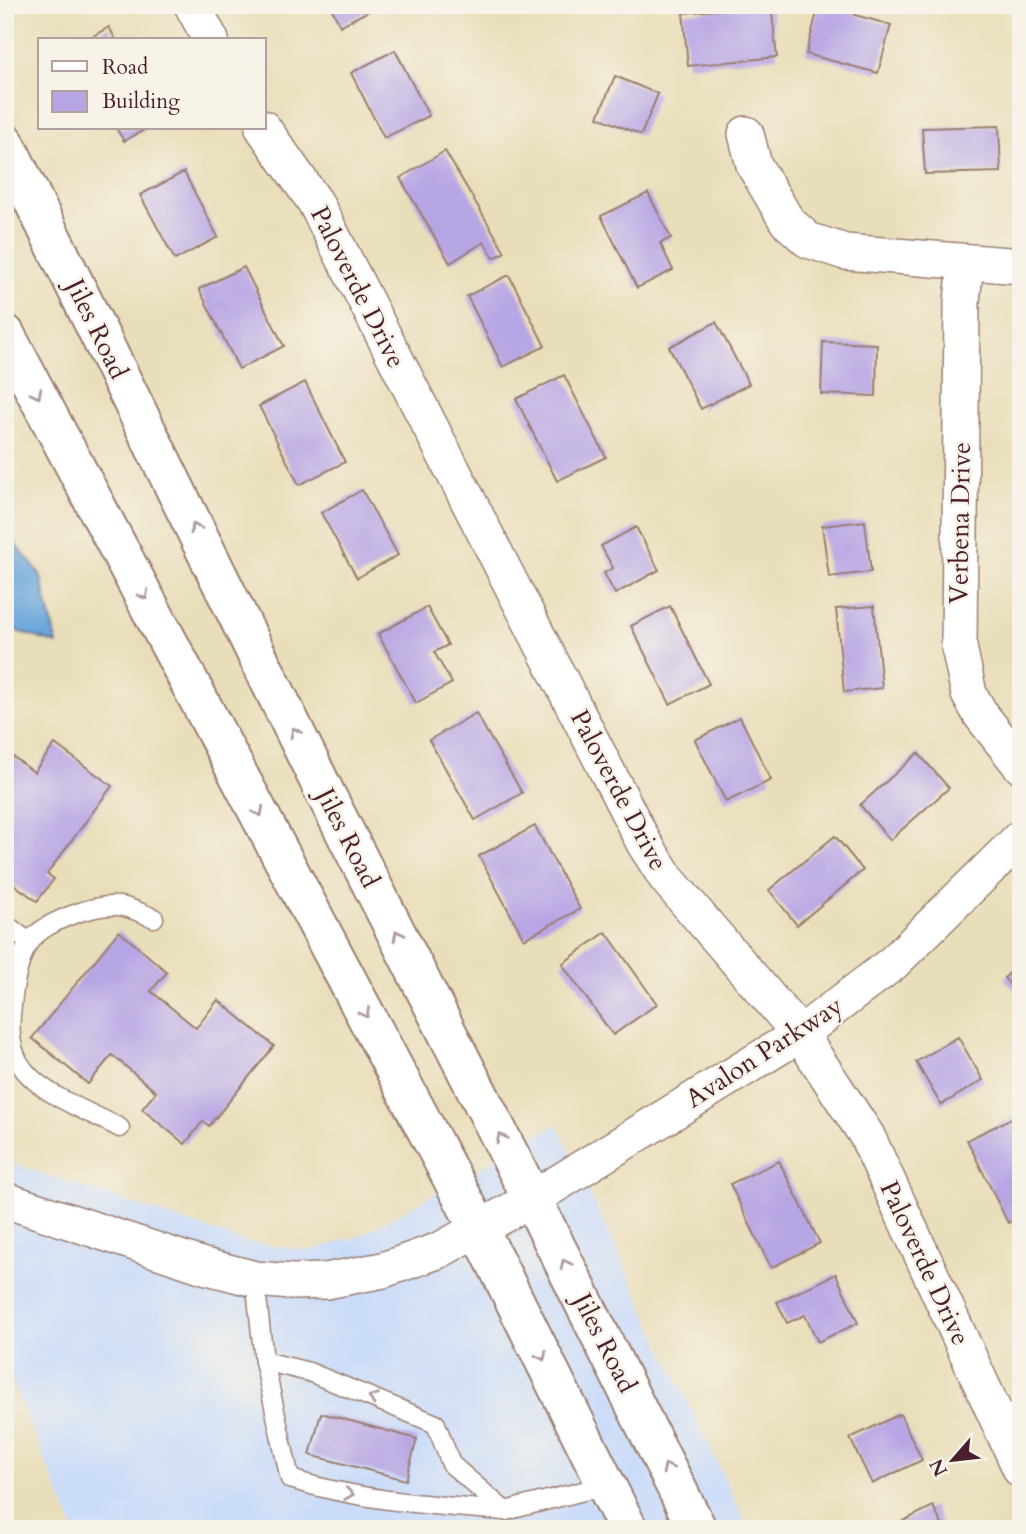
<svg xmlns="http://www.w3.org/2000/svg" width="1026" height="1534" font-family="Cardo,serif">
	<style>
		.built { fill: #cbdcf9 }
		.water { fill: #69a5da; stroke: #5a6282; stroke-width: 2 }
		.building { fill: #b7a6e4 }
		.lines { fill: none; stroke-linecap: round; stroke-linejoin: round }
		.service-casing { stroke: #9a7e72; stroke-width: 21 }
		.minor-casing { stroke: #9a7e72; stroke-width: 38 }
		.tertiary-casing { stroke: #9a7e72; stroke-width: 42 }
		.service { stroke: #fff; stroke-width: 18 }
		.minor { stroke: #fff; stroke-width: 35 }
		.tertiary { stroke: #fff; stroke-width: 38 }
		.oneway { stroke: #ae9aa0 }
		.labels { text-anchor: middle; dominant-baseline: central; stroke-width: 5; stroke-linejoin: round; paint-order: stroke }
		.street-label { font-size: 26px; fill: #4a1f2b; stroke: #f7f3e8 }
	</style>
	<rect width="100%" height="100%" fill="#f7f3e8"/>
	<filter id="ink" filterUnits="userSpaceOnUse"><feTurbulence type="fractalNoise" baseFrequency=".0143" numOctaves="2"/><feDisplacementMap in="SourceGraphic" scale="14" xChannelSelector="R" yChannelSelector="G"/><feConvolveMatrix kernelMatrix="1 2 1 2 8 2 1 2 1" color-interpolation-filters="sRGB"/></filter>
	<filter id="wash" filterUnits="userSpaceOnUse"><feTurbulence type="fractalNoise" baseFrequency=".00686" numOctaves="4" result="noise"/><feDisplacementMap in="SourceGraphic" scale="28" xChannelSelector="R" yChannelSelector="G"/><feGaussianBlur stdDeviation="1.57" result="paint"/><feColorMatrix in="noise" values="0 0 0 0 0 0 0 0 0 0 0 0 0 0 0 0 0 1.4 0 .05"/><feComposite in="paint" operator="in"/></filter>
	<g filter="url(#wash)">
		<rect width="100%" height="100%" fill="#e9deba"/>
		<polygon class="built" points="557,1124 748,1529 74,1529 5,1366 5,1161 245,1242 310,1251 362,1235"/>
		<polygon class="water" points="5,532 40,574 57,644 5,627"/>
		<g id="blocks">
			<g class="building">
				<polygon points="330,5 380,5 340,26"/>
				<polygon points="771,5 777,57 688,66 683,13"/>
				<polygon points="819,5 857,5 855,15 891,25 878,73 806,54"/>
				<polygon points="109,27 116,40 86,40"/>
				<polygon points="395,50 429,116 384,138 351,73"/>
				<polygon points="615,76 658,94 641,135 598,117"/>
				<polygon points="999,126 1001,172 925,174 922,128"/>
				<polygon points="116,128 148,128 124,141"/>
				<polygon points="445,151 505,252 494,258 484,242 450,263 400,178"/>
				<polygon points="184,172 218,237 175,260 140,195"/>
				<polygon points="648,193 671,238 660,243 673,270 637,288 601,216"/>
				<polygon points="244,267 284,346 239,369 199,289"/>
				<polygon points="509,275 545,346 503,367 467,296"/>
				<polygon points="716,322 749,384 701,409 669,347"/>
				<polygon points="823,342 877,344 876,396 821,394"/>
				<polygon points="564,375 606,457 557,481 516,399"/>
				<polygon points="305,382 345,462 299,485 259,406"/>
				<polygon points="362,490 398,555 357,578 321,513"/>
				<polygon points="865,521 871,572 829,577 822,526"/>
				<polygon points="636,527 659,570 615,594 604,573 613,568 601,546"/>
				<polygon points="670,606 709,684 670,704 631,626"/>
				<polygon points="874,606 882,688 844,692 836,609"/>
				<polygon points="427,607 448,645 434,652 452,683 416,703 378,634"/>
				<polygon points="476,713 522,793 475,820 429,740"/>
				<polygon points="740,717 771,780 726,802 695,740"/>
				<polygon points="55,744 112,786 47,874 54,879 37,901 5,878 5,751 34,772"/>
				<polygon points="918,753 949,788 890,840 860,805"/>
				<polygon points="535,826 580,909 524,939 479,856"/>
				<polygon points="835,836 863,870 797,925 769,890"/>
				<polygon points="119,931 167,972 151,991 196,1028 218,1000 274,1046 209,1126 203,1121 185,1144 142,1109 156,1092 112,1055 88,1084 32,1038"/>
				<polygon points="606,932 657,1004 613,1035 562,964"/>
				<polygon points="1021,963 1021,997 1004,978"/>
				<polygon points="958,1037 983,1080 941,1105 916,1062"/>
				<polygon points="1014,1117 1021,1130 1021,1216 1008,1223 967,1140"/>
				<polygon points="779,1161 820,1243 771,1268 730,1184"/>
				<polygon points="836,1274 858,1323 818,1342 805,1315 787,1323 777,1302"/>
				<polygon points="321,1413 417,1439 406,1480 310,1455"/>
				<polygon points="900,1414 922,1460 872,1484 850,1438"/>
				<polygon points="933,1506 944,1529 896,1529 895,1525"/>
			</g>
		</g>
	</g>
	<g filter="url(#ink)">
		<use href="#blocks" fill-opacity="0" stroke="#9a7e72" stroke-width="2"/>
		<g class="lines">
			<defs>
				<g id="service">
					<polyline points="5,924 29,942"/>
					<path d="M120,1128C92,1113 45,1096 25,1071C9,1052 9,1028 12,1005C14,984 18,962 28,944C40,923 95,903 119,906C130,907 143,914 154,918"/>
					<path d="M255,1279L264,1361L290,1479C360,1501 433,1505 505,1511"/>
					<polyline points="264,1361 309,1372 436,1424 451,1464 505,1511 607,1485"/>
				</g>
				<g id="minor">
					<polyline points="192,5 211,40"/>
					<polyline points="263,128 315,202 644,843 667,879 800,1034 867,1136 1021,1470"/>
					<polyline points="746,134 754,165 787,221 808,240 845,252 1021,266"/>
					<polyline points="966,263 962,301 959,647 969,694 981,715 1021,766"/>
					<polyline points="5,1200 204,1266 255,1279 292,1282 326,1281 383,1270 440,1250 532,1199 800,1034 893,963 1021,837"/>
				</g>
				<g id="tertiary">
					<polyline points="5,143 325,793 532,1199 697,1529"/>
					<polyline points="5,334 479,1229 628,1529"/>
				</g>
			</defs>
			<use href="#service" class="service-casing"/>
			<use href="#minor" class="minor-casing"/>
			<use href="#tertiary" class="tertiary-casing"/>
			<use href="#service" class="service"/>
			<use href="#minor" class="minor"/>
			<use href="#tertiary" class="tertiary"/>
		</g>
		<defs><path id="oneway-chevron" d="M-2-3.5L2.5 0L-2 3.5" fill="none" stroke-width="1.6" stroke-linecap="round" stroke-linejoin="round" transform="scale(1.75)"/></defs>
		<g class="oneway">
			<use href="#oneway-chevron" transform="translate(37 394) rotate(62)"/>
			<use href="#oneway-chevron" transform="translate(195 528) rotate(-116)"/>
			<use href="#oneway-chevron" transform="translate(144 595) rotate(62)"/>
			<use href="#oneway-chevron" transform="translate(295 732) rotate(-116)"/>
			<use href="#oneway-chevron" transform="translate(259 812) rotate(62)"/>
			<use href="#oneway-chevron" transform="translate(398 935) rotate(-117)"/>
			<use href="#oneway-chevron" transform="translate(365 1013) rotate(62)"/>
			<use href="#oneway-chevron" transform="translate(501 1138) rotate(-117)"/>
			<use href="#oneway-chevron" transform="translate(565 1264) rotate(-117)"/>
			<use href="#oneway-chevron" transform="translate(542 1356) rotate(64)"/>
			<use href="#oneway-chevron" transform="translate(373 1398) rotate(-158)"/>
			<use href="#oneway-chevron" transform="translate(667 1468) rotate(-117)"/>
			<use href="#oneway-chevron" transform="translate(349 1494) rotate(8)"/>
		</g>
	</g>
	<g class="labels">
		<g class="street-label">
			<text transform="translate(358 287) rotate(63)">Paloverde Drive</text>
			<text transform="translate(97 329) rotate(64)">Jiles Road</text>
			<text transform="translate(960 523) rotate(-89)">Verbena Drive</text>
			<text transform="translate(619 790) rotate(62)">Paloverde Drive</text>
			<text transform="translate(348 838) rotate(63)">Jiles Road</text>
			<text transform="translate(764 1052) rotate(-33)">Avalon Parkway</text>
			<text transform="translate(925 1263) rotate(65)">Paloverde Drive</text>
			<text transform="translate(605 1343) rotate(63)">Jiles Road</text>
		</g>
	</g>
	<rect width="1026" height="1534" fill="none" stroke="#f7f3e8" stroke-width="28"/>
	<rect x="38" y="38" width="228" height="91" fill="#f7f3e8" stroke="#b29e9c" stroke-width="2"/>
	<rect x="52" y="61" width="35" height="10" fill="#ffffff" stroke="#b29e9c" stroke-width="2"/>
	<text x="102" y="74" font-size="21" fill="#4a1f2b">Road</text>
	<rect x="52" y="91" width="35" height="21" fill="#b7a6e4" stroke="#b29e9c" stroke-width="2"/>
	<text x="102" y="108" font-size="21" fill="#4a1f2b">Building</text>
	<g transform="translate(953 1460) rotate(242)" stroke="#f7f3e8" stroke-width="5" paint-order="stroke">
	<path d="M0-5L12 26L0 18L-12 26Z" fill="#4a1f2b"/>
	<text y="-10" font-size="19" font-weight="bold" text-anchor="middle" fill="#4a1f2b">N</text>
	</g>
</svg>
